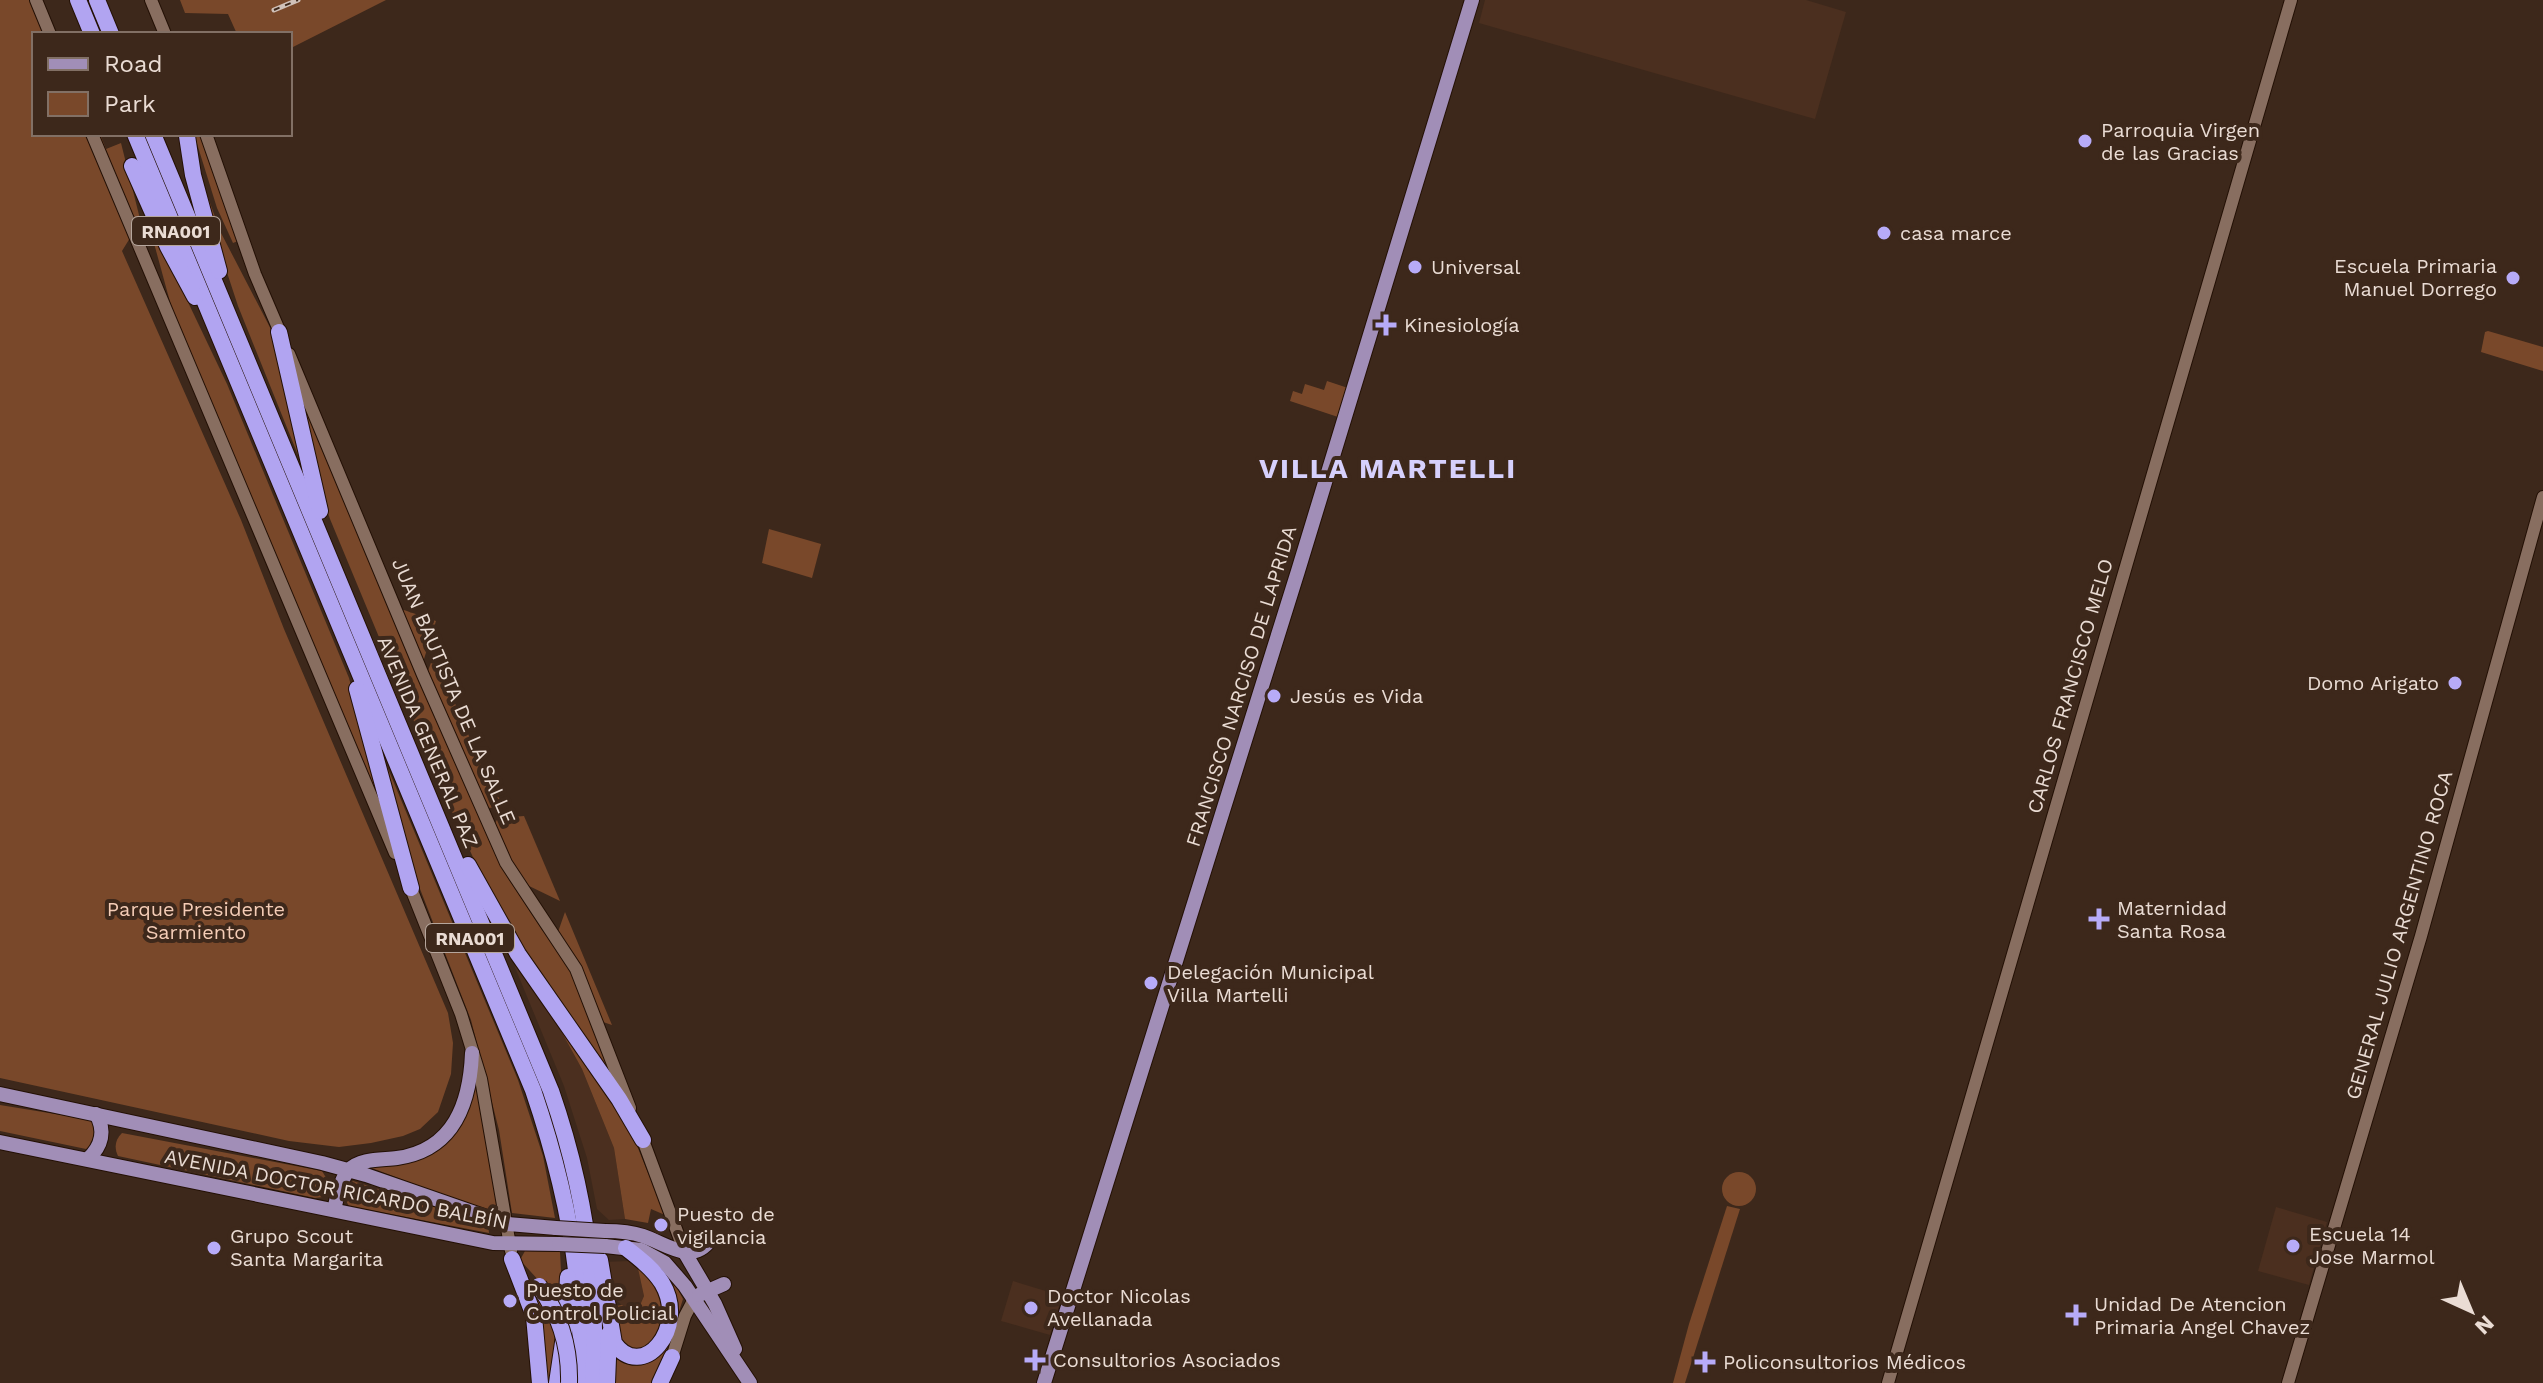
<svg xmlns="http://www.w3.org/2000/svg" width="2543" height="1383" font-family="'Work Sans',sans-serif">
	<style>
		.built { fill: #4b2f1f }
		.green { fill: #79482a }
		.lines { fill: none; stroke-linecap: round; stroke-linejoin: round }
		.stream { stroke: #15003b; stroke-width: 2 }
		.minor-casing { stroke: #231005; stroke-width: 14 }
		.major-casing { stroke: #231005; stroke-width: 16 }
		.highway-casing { stroke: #231005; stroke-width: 18 }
		.minor { stroke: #886e60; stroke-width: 12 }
		.major { stroke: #a18eb7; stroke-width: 14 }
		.highway { stroke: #b1a4f1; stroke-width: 16 }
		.rail-casing { stroke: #d0c1b9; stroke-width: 5 }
		.rail { stroke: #3d281b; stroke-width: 2; stroke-dasharray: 6; stroke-linecap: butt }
		.major-bridge-casing { stroke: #231005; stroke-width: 16; stroke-linecap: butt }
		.highway-bridge-casing { stroke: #231005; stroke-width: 18; stroke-linecap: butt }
		.major-bridge { stroke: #a18eb7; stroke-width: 14 }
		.highway-bridge { stroke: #b1a4f1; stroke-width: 16 }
		.poi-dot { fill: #b7abf8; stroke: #3d281b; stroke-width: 3 }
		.labels { text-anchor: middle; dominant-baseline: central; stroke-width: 8; stroke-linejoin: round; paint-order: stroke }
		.shield { fill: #3d281b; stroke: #b6a69c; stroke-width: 2 }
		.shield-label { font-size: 18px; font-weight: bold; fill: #eadcd4 }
		.poi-label { font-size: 20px; fill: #eadcd4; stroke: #3d281b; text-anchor: start }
		.street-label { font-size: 20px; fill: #eadcd4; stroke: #3d281b }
		.park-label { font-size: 20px; fill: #f4ccb6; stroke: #3d281b }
		.district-label { font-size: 28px; font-weight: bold; letter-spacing: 2px; fill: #d6d0fc; stroke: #3d281b }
	</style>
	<rect width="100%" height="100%" fill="#3d281b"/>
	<g class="built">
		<polygon points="1485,0 1806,0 1846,12 1815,119 1479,23"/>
		<polygon points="514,965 533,980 582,1069 614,1148 625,1219 609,1220 597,1209 587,1158 564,1086"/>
		<polygon points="2276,1207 2327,1222 2309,1285 2258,1271"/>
		<polygon points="629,1261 637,1264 644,1296 635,1318 607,1291 603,1262"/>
		<polygon points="1013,1281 1062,1296 1050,1335 1001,1321"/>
	</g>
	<g class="green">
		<polygon points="0,0 30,0 44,34 34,34 34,134 87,134 130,238 122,251 241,520 284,629 448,1013 453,1043 451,1074 438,1112 420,1129 403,1136 371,1143 339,1147 289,1141 0,1078"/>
		<polygon points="180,0 386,0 293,47 290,34 237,34 228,14 185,13"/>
		<polygon points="97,134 100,134 106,149 121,143 147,247 145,248"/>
		<polygon points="194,134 201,134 238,241 233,243 217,208"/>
		<polygon points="199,172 220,231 277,341 300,460 238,306 216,239"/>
		<polygon points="146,214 227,384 349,678 383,807 381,808 172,309"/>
		<polygon points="2488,331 2543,347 2543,371 2481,352 2485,332"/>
		<polygon points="293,374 401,635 508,878 542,930 565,958 614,1071 608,1074 508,927 490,894 447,801 330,519 313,469"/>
		<polygon points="1327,381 1348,388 1338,417 1290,401 1293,391 1302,394 1305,384 1324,390"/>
		<polygon points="769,529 821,544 812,578 762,563"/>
		<polygon points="404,610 436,621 424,659 420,659 401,612"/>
		<polygon points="434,654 489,783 505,807 487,808 428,671"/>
		<polygon points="384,759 518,1080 543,1156 555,1218 512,1213 499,1130 471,1020 415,876"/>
		<polygon points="524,816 560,901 527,885 519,878 494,825 498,818"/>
		<polygon points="565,912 612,1025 603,1022 582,969 558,932"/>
		<polygon points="533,980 631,1131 665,1215 651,1209 648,1223 625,1219 614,1148 582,1069"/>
		<polygon points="474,1083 476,1083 499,1216 369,1167 433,1148"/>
		<polygon points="0,1105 92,1120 98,1128 93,1144 86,1149 0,1131"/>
		<path d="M122,1133L322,1171L328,1181L323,1197L315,1198L118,1156C114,1147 115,1140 122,1133Z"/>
		<circle cx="1739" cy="1189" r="17"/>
		<path d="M353,1181L488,1224L489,1233L349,1206C343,1198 346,1187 353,1181Z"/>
		<polygon points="1727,1206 1740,1209 1685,1383 1673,1383 1689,1324"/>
		<polygon points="525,1251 560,1252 562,1290 550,1383 543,1383 526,1277 536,1288 541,1283 520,1260"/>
		<polygon points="637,1264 657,1289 666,1310 654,1349 622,1352 610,1307 622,1305 635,1317 644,1296"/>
		<path d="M655,1267L671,1277L683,1299L656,1383H612L616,1354C644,1371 658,1366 671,1335Z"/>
	</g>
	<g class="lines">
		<polyline class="stream" points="617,1311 621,1315 618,1322"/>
		<defs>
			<g id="minor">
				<polyline points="36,0 50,34"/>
				<polyline points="151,0 165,34"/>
				<polyline points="92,134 395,853"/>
				<polyline points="206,134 255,274 282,337"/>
				<polyline points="289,354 423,675 506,863 576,969 630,1108"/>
				<polyline points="408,881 461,1014 481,1079 511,1251"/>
				<polyline points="640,1132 685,1253"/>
				<polyline points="670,1364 685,1316 694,1299"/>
				<polyline points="1888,1383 2291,0"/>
				<polyline points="2288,1383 2421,936 2543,497"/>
			</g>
			<g id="major">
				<polyline points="0,1094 322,1163 366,1175 507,1224 556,1228"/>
				<polyline points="0,1142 493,1243 559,1244"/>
				<path d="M88,1159C102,1146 106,1131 96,1114"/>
				<path d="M334,1210C337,1198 340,1179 349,1170C361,1158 382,1160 397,1158C454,1150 470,1103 472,1053"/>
				<path d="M605,1231C618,1231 631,1232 643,1236C667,1244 692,1266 711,1239"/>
				<polyline points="605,1246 641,1250 665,1263 685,1286 750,1383"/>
				<polyline points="685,1253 715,1304 735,1349"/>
				<polyline points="699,1295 724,1284"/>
				<polyline points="1044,1383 1298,571 1472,0"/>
			</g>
			<g id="highway">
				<polyline points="78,0 92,34"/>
				<polyline points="97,0 111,34"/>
				<path d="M135,134L533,1090C565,1184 587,1284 579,1383"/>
				<path d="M153,134L551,1091C584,1186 599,1283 593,1383"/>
				<polyline points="187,136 193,175 219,271"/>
				<polyline points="132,166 168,247 195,297"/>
				<polyline points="279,332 320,511"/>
				<polyline points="357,689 411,888"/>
				<polyline points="468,865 518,954 619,1099 643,1140"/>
				<polyline points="512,1259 534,1316 540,1383"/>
				<path d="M600,1260L614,1343C642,1383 689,1328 662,1283C653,1269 639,1258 626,1248"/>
				<polyline points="557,1383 565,1329 568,1277"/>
				<polyline points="607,1383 609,1334"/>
				<polyline points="660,1383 672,1357"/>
			</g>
		</defs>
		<use href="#minor" class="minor-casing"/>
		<use href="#major" class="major-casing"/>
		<use href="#highway" class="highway-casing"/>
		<use href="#minor" class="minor"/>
		<use href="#major" class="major"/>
		<use href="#highway" class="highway"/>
		<defs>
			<polyline id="rail" points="274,10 298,0"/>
		</defs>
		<use href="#rail" class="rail-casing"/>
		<use href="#rail" class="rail"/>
		<defs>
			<g id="major-bridge">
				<polyline points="556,1228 605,1231"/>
				<polyline points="559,1244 605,1246"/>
			</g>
			<path id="highway-bridge" d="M539,1286C560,1315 570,1347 569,1383"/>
		</defs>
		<use href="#major-bridge" class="major-bridge-casing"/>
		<use href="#highway-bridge" class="highway-bridge-casing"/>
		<use href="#major-bridge" class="major-bridge"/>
		<use href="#highway-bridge" class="highway-bridge"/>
	</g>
	<g class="poi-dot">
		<circle cx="2085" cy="141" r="8"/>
		<circle cx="1884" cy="233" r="8"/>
		<circle cx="1415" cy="267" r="8"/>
		<circle cx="2513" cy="278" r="8"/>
		<path d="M1382 313h8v8h8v8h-8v8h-8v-8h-8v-8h8z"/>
		<circle cx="2455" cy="683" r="8"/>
		<circle cx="1274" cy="696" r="8"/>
		<path d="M2095 907h8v8h8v8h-8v8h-8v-8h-8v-8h8z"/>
		<circle cx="1151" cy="983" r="8"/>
		<circle cx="661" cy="1225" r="8"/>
		<circle cx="2293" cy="1246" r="8"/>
		<circle cx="214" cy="1248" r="8"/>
		<circle cx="510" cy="1301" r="8"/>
		<circle cx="1031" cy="1308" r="8"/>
		<path d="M2072 1303h8v8h8v8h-8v8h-8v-8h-8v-8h8z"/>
		<path d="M1031 1348h8v8h8v8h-8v8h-8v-8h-8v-8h8z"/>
		<path d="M1701 1350h8v8h8v8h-8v8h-8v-8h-8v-8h8z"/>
	</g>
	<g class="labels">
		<g class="shield">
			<rect x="132" y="217" width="88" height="28" rx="6"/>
			<rect x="426" y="924" width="88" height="28" rx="6"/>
		</g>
		<g class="shield-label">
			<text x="176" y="231">RNA001</text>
			<text x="470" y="938">RNA001</text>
		</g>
		<g class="poi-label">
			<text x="2101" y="130">Parroquia Virgen<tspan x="2101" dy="23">de las Gracias</tspan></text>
			<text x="1900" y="233">casa marce</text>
			<text x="2497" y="266" text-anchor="end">Escuela Primaria<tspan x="2497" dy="23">Manuel Dorrego</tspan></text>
			<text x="1431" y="267">Universal</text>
			<text x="1404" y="325">Kinesiología</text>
			<text x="2439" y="683" text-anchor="end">Domo Arigato</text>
			<text x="1290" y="696">Jesús es Vida</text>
			<text x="2117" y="908">Maternidad<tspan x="2117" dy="23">Santa Rosa</tspan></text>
			<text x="1167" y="972">Delegación Municipal<tspan x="1167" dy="23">Villa Martelli</tspan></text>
			<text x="677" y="1214">Puesto de<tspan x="677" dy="23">vigilancia</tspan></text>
			<text x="2309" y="1234">Escuela 14<tspan x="2309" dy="23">Jose Marmol</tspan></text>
			<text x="230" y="1236">Grupo Scout<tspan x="230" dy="23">Santa Margarita</tspan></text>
			<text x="526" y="1290">Puesto de<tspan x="526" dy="23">Control Policial</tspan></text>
			<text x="1047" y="1296">Doctor Nicolas<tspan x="1047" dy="23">Avellanada</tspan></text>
			<text x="2094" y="1304">Unidad De Atencion<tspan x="2094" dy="23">Primaria Angel Chavez</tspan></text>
			<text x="1053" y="1360">Consultorios Asociados</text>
			<text x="1723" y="1362">Policonsultorios Médicos</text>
		</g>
		<g class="street-label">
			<text transform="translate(1241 686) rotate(-73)">FRANCISCO NARCISO DE LAPRIDA</text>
			<text transform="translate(2070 686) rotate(-74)">CARLOS FRANCISCO MELO</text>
			<text transform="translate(454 691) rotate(67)">JUAN BAUTISTA DE LA SALLE</text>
			<text transform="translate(428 742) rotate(67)">AVENIDA GENERAL PAZ</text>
			<text transform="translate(2399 935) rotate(-74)">GENERAL JULIO ARGENTINO ROCA</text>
			<text transform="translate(336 1189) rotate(11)">AVENIDA DOCTOR RICARDO BALBÍN</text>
		</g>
		<g class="park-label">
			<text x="196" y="909">Parque Presidente<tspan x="196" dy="23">Sarmiento</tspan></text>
		</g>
		<g class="district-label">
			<text x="1388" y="468">VILLA MARTELLI</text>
		</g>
	</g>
	<rect x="32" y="32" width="260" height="104" fill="#3d281b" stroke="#827065" stroke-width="2"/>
	<rect x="48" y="58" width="40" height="12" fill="#a18eb7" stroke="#827065" stroke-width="2"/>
	<text x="104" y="72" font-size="24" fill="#eadcd4">Road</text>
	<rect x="48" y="92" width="40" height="24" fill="#79482a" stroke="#827065" stroke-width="2"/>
	<text x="104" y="112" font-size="24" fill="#eadcd4">Park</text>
	<g transform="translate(2471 1311) rotate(136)" stroke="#3d281b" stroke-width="6" paint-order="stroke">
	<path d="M0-6L14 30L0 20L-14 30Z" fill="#eadcd4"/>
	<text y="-12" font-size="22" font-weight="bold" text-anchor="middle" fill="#eadcd4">N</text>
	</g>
</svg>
